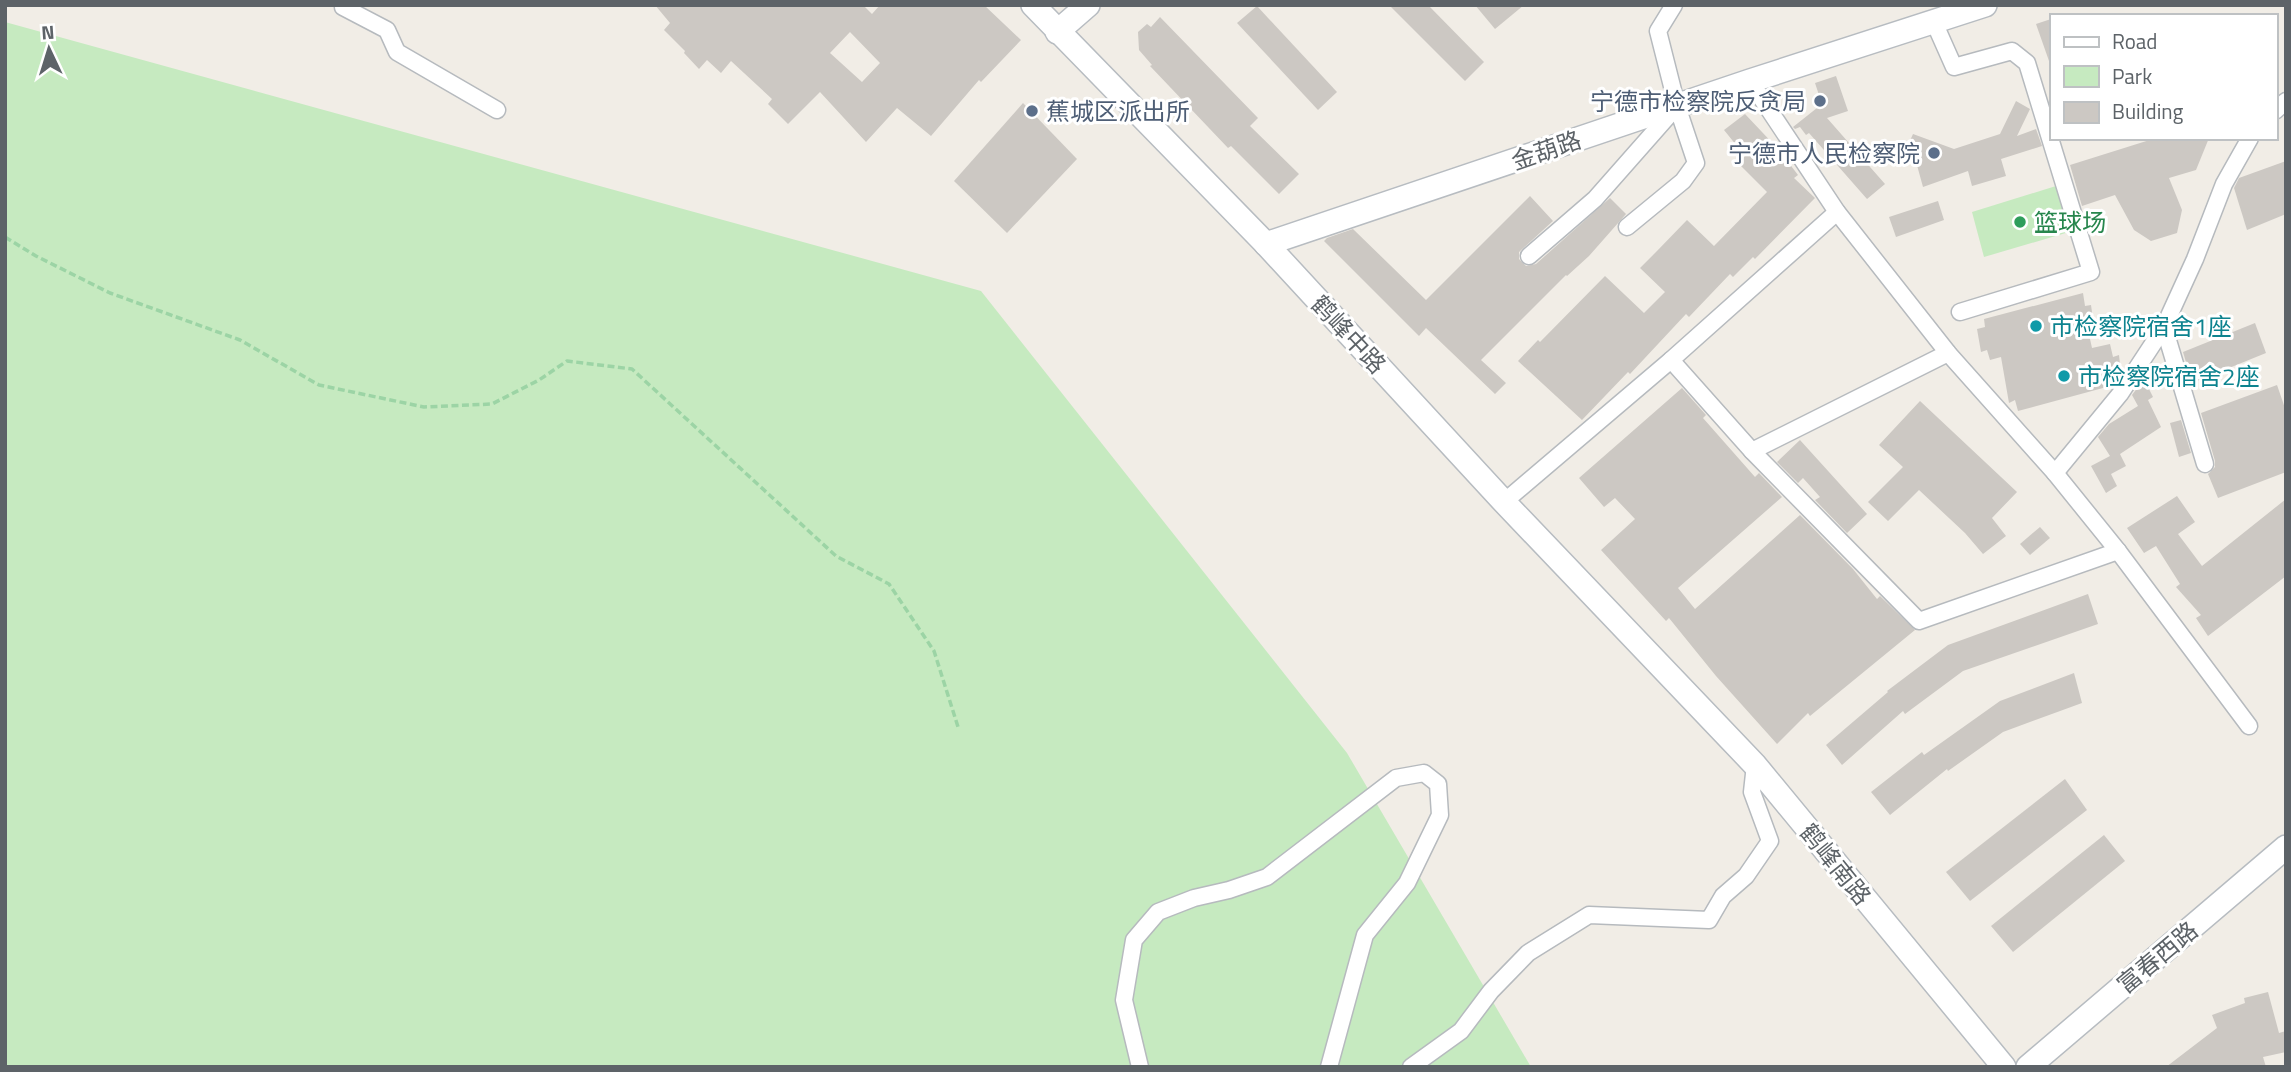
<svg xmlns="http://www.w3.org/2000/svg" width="2291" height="1072" font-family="'Titillium Web','Noto Sans SC',sans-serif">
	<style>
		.green { fill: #c6eac0 }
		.building { fill: #ccc8c3; fill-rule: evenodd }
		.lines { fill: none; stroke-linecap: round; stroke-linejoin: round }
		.street-casing { stroke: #b6babe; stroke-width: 19 }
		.secondary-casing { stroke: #b7bcc1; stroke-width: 26 }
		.path { stroke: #9cd4a5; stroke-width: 3.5; stroke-dasharray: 7 3.5; stroke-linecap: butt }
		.street { stroke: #fff; stroke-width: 16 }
		.secondary { stroke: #fff; stroke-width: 23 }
		.service-dot { fill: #5c6f8a; stroke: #fff; stroke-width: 2.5 }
		.leisure-dot { fill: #2e9e5b; stroke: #fff; stroke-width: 2.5 }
		.culture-dot { fill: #0f9aa8; stroke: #fff; stroke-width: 2.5 }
		.labels { text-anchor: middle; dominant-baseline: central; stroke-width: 6; stroke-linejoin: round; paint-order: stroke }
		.service-label { font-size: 24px; fill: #4e5e75; stroke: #fff; text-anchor: end }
		.street-label { font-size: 24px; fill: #5d6368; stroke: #fff }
		.leisure-label { font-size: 24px; fill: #27864d; stroke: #fff; text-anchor: start }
		.culture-label { font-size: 24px; fill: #0d838f; stroke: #fff; text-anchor: start }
	</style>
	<rect width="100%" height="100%" fill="#f1ede6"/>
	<g class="green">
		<polygon points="5,22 981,291 1347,753 1531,1067 5,1067"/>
		<polygon points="2056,186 2069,232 1984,257 1972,212"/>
	</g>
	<g class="building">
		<path d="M655,5H863L872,14L880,5H984L1021,40L981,82L979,80L931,136L897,108L866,142L820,92L788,124L768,104L772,99L731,61L721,73L707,60L699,69L684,53L685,51L664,30L670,23ZM850,32L880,63L862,82L830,53Z"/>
		<polygon points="1389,5 1428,5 1484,62 1465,81"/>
		<polygon points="1475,5 1524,5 1495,29"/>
		<polygon points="1257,6 1337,92 1318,110 1237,23"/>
		<polygon points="1160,17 1258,118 1250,126 1299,174 1279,194 1231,146 1228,148 1150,66 1152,65 1139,50 1138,32 1147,24 1151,27"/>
		<polygon points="2051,19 2051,61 2049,61 2036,24"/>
		<polygon points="1836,76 1848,111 1827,118 1885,184 1867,199 1809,133 1806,135 1800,127 1795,129 1793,127 1822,104 1815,83"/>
		<polygon points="2016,101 2030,109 2017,136 2036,129 2042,146 2001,159 2006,176 1972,186 1968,171 1923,187 1915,158 1904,154 1913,134 1954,149 2000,134"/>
		<polygon points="1023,103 1077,159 1007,233 954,181"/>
		<polygon points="1745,114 1779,150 1798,175 1794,178 1815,198 1755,259 1753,257 1733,277 1730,274 1689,317 1686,314 1630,374 1628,372 1582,420 1518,361 1538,340 1540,342 1605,276 1644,313 1665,292 1640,268 1656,252 1687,220 1714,246 1767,192 1738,163 1745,156 1724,130"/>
		<polygon points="2156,138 2209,138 2196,170 2169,178 2182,210 2177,233 2151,241 2134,230 2115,195 2082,206 2070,165"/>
		<polygon points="2286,161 2286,214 2247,230 2234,188 2239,178"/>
		<polygon points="1530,196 1553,221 1519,252 1519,259 1526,266 1536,264 1610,198 1626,214 1589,256 1567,276 1566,275 1481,360 1506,383 1495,394 1426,328 1419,336 1324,241 1327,238 1353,229 1426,300"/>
		<polygon points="1938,201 1944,220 1896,237 1889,217"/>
		<polygon points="2083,293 2085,306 2091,305 2093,319 2086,321 2092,348 2110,344 2113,357 2119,355 2121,373 2114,385 2018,411 2015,400 2009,403 2001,357 1990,360 1987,350 1981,352 1977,329 1985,327 1984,319"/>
		<polygon points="2255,323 2266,353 2192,383 2183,352"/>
		<polygon points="2144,379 2153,397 2148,400 2161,427 2120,454 2126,466 2111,474 2117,486 2106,493 2091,466 2110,456 2098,437 2109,424 2138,406 2132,395"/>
		<polygon points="2277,385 2286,411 2286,472 2218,498 2208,474 2215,467 2215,461 2201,413"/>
		<polygon points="1682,388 1706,415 1703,418 1755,477 1759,473 1782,497 1678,588 1695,609 1800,515 1853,569 1877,599 1880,596 1915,630 1810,716 1808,713 1777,744 1716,676 1669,618 1666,621 1601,550 1635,519 1615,498 1604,507 1579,478"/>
		<polygon points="1920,401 2017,492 1992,518 2006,536 1983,554 1965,533 1919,490 1888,521 1868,502 1903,467 1879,445"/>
		<polygon points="2181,420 2191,453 2179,457 2170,423"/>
		<polygon points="1800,440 1867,514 1847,533 1815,500 1820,497 1803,478 1798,483 1777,462"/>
		<polygon points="2177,496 2195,522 2178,534 2202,566 2286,499 2286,576 2208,636 2196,618 2201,615 2176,587 2180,584 2156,546 2144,553 2127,528"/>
		<polygon points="2040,527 2050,538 2030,555 2020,544"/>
		<polygon points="2088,594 2098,624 1963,671 1905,714 1903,711 1842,765 1826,745 1888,692 1887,691 1948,645"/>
		<polygon points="2074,673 2082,703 2003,732 1948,771 1947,769 1890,815 1871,792 1922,752 1924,755 2000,701"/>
		<polygon points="2065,779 2087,810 1970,901 1946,872"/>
		<polygon points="2104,835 2125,861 2013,952 1991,926"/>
		<polygon points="2268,992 2279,1033 2286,1031 2286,1052 2263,1057 2266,1067 2166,1067 2217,1028 2212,1015 2245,1003 2244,998"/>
	</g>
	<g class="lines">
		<defs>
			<g id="street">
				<polyline points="343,5 343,7 387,30 397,52 497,110"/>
				<polyline points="1674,5 1658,31 1677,106"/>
				<polyline points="1934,22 1954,67 2012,51 2027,63 2091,272 1960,312"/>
				<polyline points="1750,81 1837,212 1948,353 2055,473 2118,551 2249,726"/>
				<polyline points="2275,111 2286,101"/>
				<polyline points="1529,256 1595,199 1677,106 1696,163 1683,181 1627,227"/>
				<polyline points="2164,327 2205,464"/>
				<polyline points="1671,360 1752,451 1948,353"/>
				<polyline points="1752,451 1919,621 2118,551"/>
				<polyline points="2055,473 2120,394 2164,327 2195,259 2224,184 2250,138"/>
				<polyline points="1504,502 1671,360 1837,212"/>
				<polyline points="1140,1067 1124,1000 1134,940 1158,912 1194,898 1229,890 1267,877 1396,778 1424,773 1438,784 1440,815 1407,883 1365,935 1329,1067"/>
				<polyline points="1411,1067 1461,1031 1491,991 1528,953 1589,915 1709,920 1723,896 1746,876 1770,841 1752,792 1755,765"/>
			</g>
			<g id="secondary">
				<polyline points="1033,5 1266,244 1504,502 1755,765 2004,1067"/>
				<polyline points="1057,32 1088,5"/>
				<polyline points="1266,244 1750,81 1985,5"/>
				<polyline points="2028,1067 2286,847"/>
			</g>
		</defs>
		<use href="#street" class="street-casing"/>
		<use href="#secondary" class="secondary-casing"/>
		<polyline class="path" points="5,237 36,256 110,293 240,340 319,385 424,407 492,404 539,380 567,361 632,369 836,556 889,584 934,651 959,730"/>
		<use href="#street" class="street"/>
		<use href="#secondary" class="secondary"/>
	</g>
	<g class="service-dot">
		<circle cx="1820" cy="101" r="7"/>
		<circle cx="1032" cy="111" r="7"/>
		<circle cx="1934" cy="153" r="7"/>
	</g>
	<circle class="leisure-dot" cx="2020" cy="222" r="7"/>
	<g class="culture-dot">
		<circle cx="2036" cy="326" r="7"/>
		<circle cx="2064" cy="376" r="7"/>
	</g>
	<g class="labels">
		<g class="service-label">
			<text x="1806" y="101">宁德市检察院反贪局</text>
			<text x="1046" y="111" text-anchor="start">蕉城区派出所</text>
			<text x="1920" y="153">宁德市人民检察院</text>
		</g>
		<g class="street-label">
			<text transform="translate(1546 150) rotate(-19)">金葫路</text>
			<text transform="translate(1349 334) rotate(47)">鹤峰中路</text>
			<text transform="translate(1836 864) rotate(51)">鹤峰南路</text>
			<text transform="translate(2157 957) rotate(-40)">富春西路</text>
		</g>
		<g class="leisure-label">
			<text x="2034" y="222">篮球场</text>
		</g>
		<g class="culture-label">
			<text x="2050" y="326">市检察院宿舍1座</text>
			<text x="2078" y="376">市检察院宿舍2座</text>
		</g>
	</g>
	<rect width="2291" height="1072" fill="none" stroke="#5d6368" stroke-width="14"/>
	<rect x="2050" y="14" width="228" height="126" fill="#ffffff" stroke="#bec1c3" stroke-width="2"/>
	<rect x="2064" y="37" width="35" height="10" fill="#ffffff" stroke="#bec1c3" stroke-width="2"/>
	<text x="2112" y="49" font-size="21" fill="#5d6368">Road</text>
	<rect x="2064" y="66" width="35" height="21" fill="#c6eac0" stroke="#bec1c3" stroke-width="2"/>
	<text x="2112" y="84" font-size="21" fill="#5d6368">Park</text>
	<rect x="2064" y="102" width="35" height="21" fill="#ccc8c3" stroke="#bec1c3" stroke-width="2"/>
	<text x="2112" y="119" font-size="21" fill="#5d6368">Building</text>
	<g transform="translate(49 49) rotate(356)" stroke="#ffffff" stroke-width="5" paint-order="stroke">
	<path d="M0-5L12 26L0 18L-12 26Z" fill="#5d6368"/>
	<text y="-10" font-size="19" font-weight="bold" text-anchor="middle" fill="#5d6368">N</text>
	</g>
</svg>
